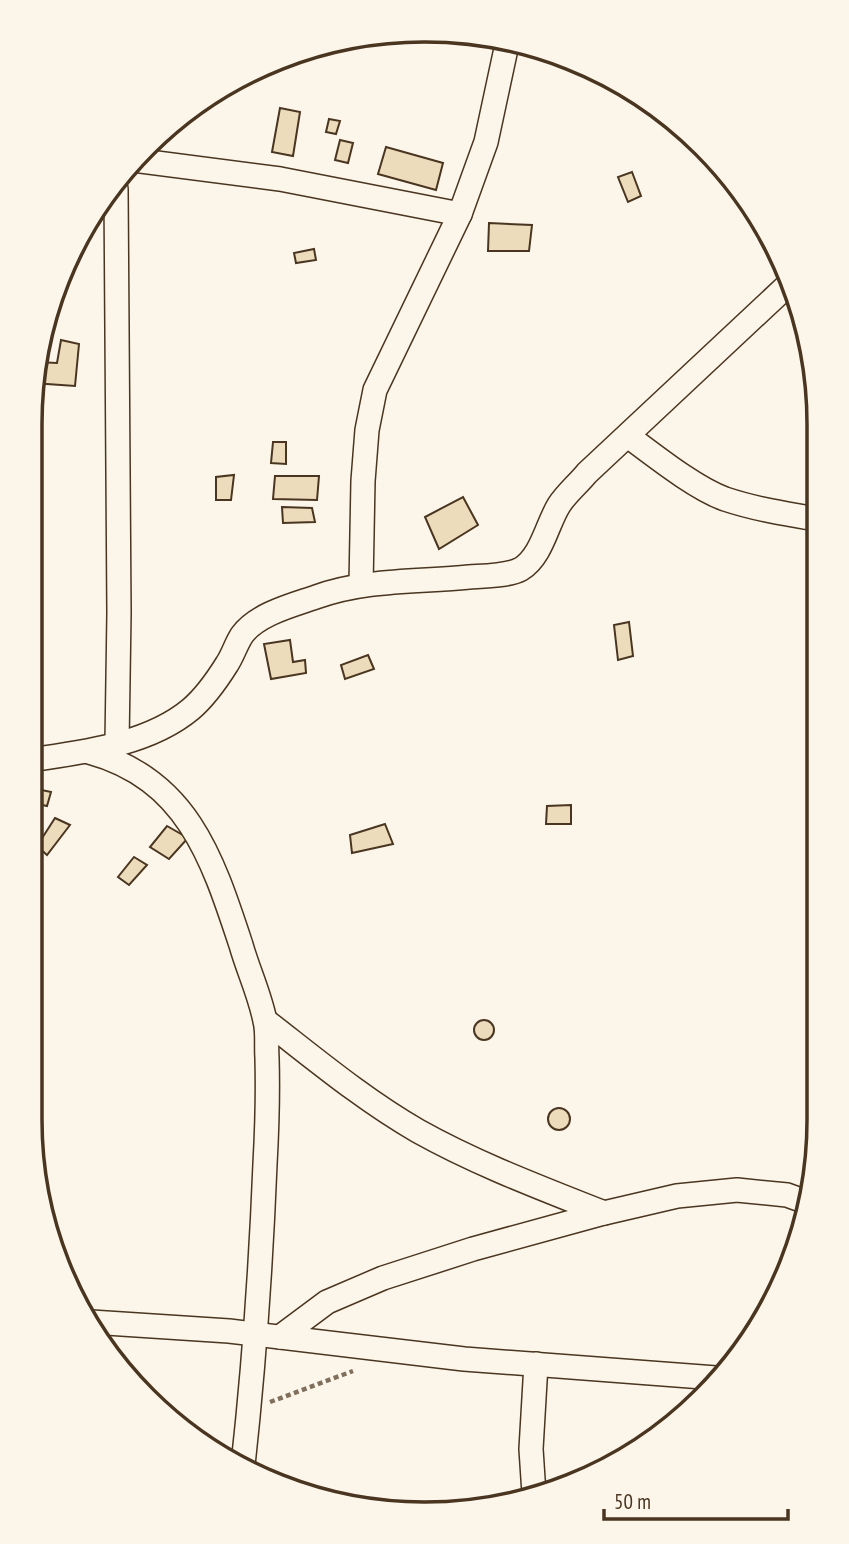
<svg xmlns="http://www.w3.org/2000/svg" width="849" height="1544" font-family="'PT Sans Narrow',sans-serif">
	<style>
		.building { fill: #ecdcbc; stroke: #4a3520; stroke-width: 2 }
		.lines { fill: none; stroke-linecap: round; stroke-linejoin: round }
		.minor-casing { stroke: #4a3520; stroke-width: 26 }
		.path { stroke: #7f6f5c; stroke-width: 4.5; stroke-dasharray: 5 3.5; stroke-linecap: butt }
		.minor { stroke: #fbf6e9; stroke-width: 23 }
		.rim { fill: none; stroke: #4a3520; stroke-width: 3.5 }
	</style>
	<rect width="100%" height="100%" fill="#fbf6e9"/>
	<g class="building">
		<polygon points="280,108 300,112 293,156 272,152"/>
		<polygon points="329,119 340,121 336,134 326,132"/>
		<polygon points="340,140 353,143 348,163 335,160"/>
		<polygon points="386,147 443,163 436,190 378,174"/>
		<polygon points="632,172 641,196 628,202 618,177"/>
		<polygon points="489,223 532,225 529,251 488,251"/>
		<polygon points="314,249 316,260 296,263 294,253"/>
		<polygon points="61,340 79,344 75,386 33,383 37,362 57,363"/>
		<polygon points="273,442 286,442 286,464 271,463"/>
		<polygon points="234,475 231,500 216,500 216,477"/>
		<polygon points="275,476 319,476 317,500 273,499"/>
		<polygon points="463,497 478,525 439,549 425,517"/>
		<polygon points="282,507 312,508 315,522 283,523"/>
		<polygon points="629,622 633,656 618,660 614,625"/>
		<polygon points="290,640 293,662 305,660 306,673 271,679 264,644"/>
		<polygon points="368,655 374,669 345,679 341,665"/>
		<polygon points="37,789 51,792 47,806 33,803"/>
		<polygon points="571,805 571,824 546,824 547,806"/>
		<polygon points="55,818 70,825 47,855 37,846"/>
		<polygon points="385,824 393,844 352,853 350,835"/>
		<polygon points="167,826 188,838 169,859 150,847"/>
		<polygon points="134,857 147,865 129,885 118,877"/>
		<circle cx="484" cy="1030" r="10"/>
		<circle cx="559" cy="1119" r="11"/>
	</g>
	<g class="lines">
		<defs>
			<g id="minor">
				<polyline points="141,161 280,179 460,214"/>
				<polyline points="116,189 119,613 117,743"/>
				<path d="M628,436C655,456 695,488 725,499C755,509 786,514 816,519"/>
				<polyline points="361,585 363,481 367,430 375,390 460,214 486,142 507,44"/>
				<path d="M89,752C187,779 212,857 241,945C248,970 260,995 265,1021C268,1032 266,1046 267,1058C268,1093 267,1128 265,1164C261,1264 254,1365 243,1465"/>
				<path d="M30,760C83,752 148,745 191,709C205,697 217,680 227,664C233,655 236,644 242,635C257,614 293,605 316,597C365,579 419,582 469,577C484,576 508,576 521,569C542,556 547,524 559,505C566,494 578,484 587,473L791,282"/>
				<path d="M266,1021C315,1059 364,1100 418,1131C477,1164 541,1188 604,1213"/>
				<polyline points="91,1322 229,1331 464,1359 716,1378"/>
				<polyline points="280,1337 327,1302 383,1278 473,1249 604,1213 677,1196 737,1190 787,1195 809,1203"/>
				<polyline points="534,1494 531,1449 536,1364"/>
			</g>
		</defs>
		<use href="#minor" class="minor-casing"/>
		<polyline class="path" points="270,1402 353,1371"/>
		<use href="#minor" class="minor"/>
	</g>
	<path d="M0 0H849V1544H0ZM424 42H425A382 382 0 0 1 807 424V1120A382 382 0 0 1 425 1502H424A382 382 0 0 1 42 1120V424A382 382 0 0 1 424 42Z" fill="#fbf6e9" fill-rule="evenodd"/>
	<path class="rim" d="M424 42H425A382 382 0 0 1 807 424V1120A382 382 0 0 1 425 1502H424A382 382 0 0 1 42 1120V424A382 382 0 0 1 424 42Z"/>
	<path d="M604 1509v10h184v-10" fill="none" stroke="#4a3520" stroke-width="3.5"/>
	<text x="614" y="1509" font-size="21" fill="#4a3520" stroke="#fbf6e9" stroke-width="5" paint-order="stroke">50 m</text>
</svg>
